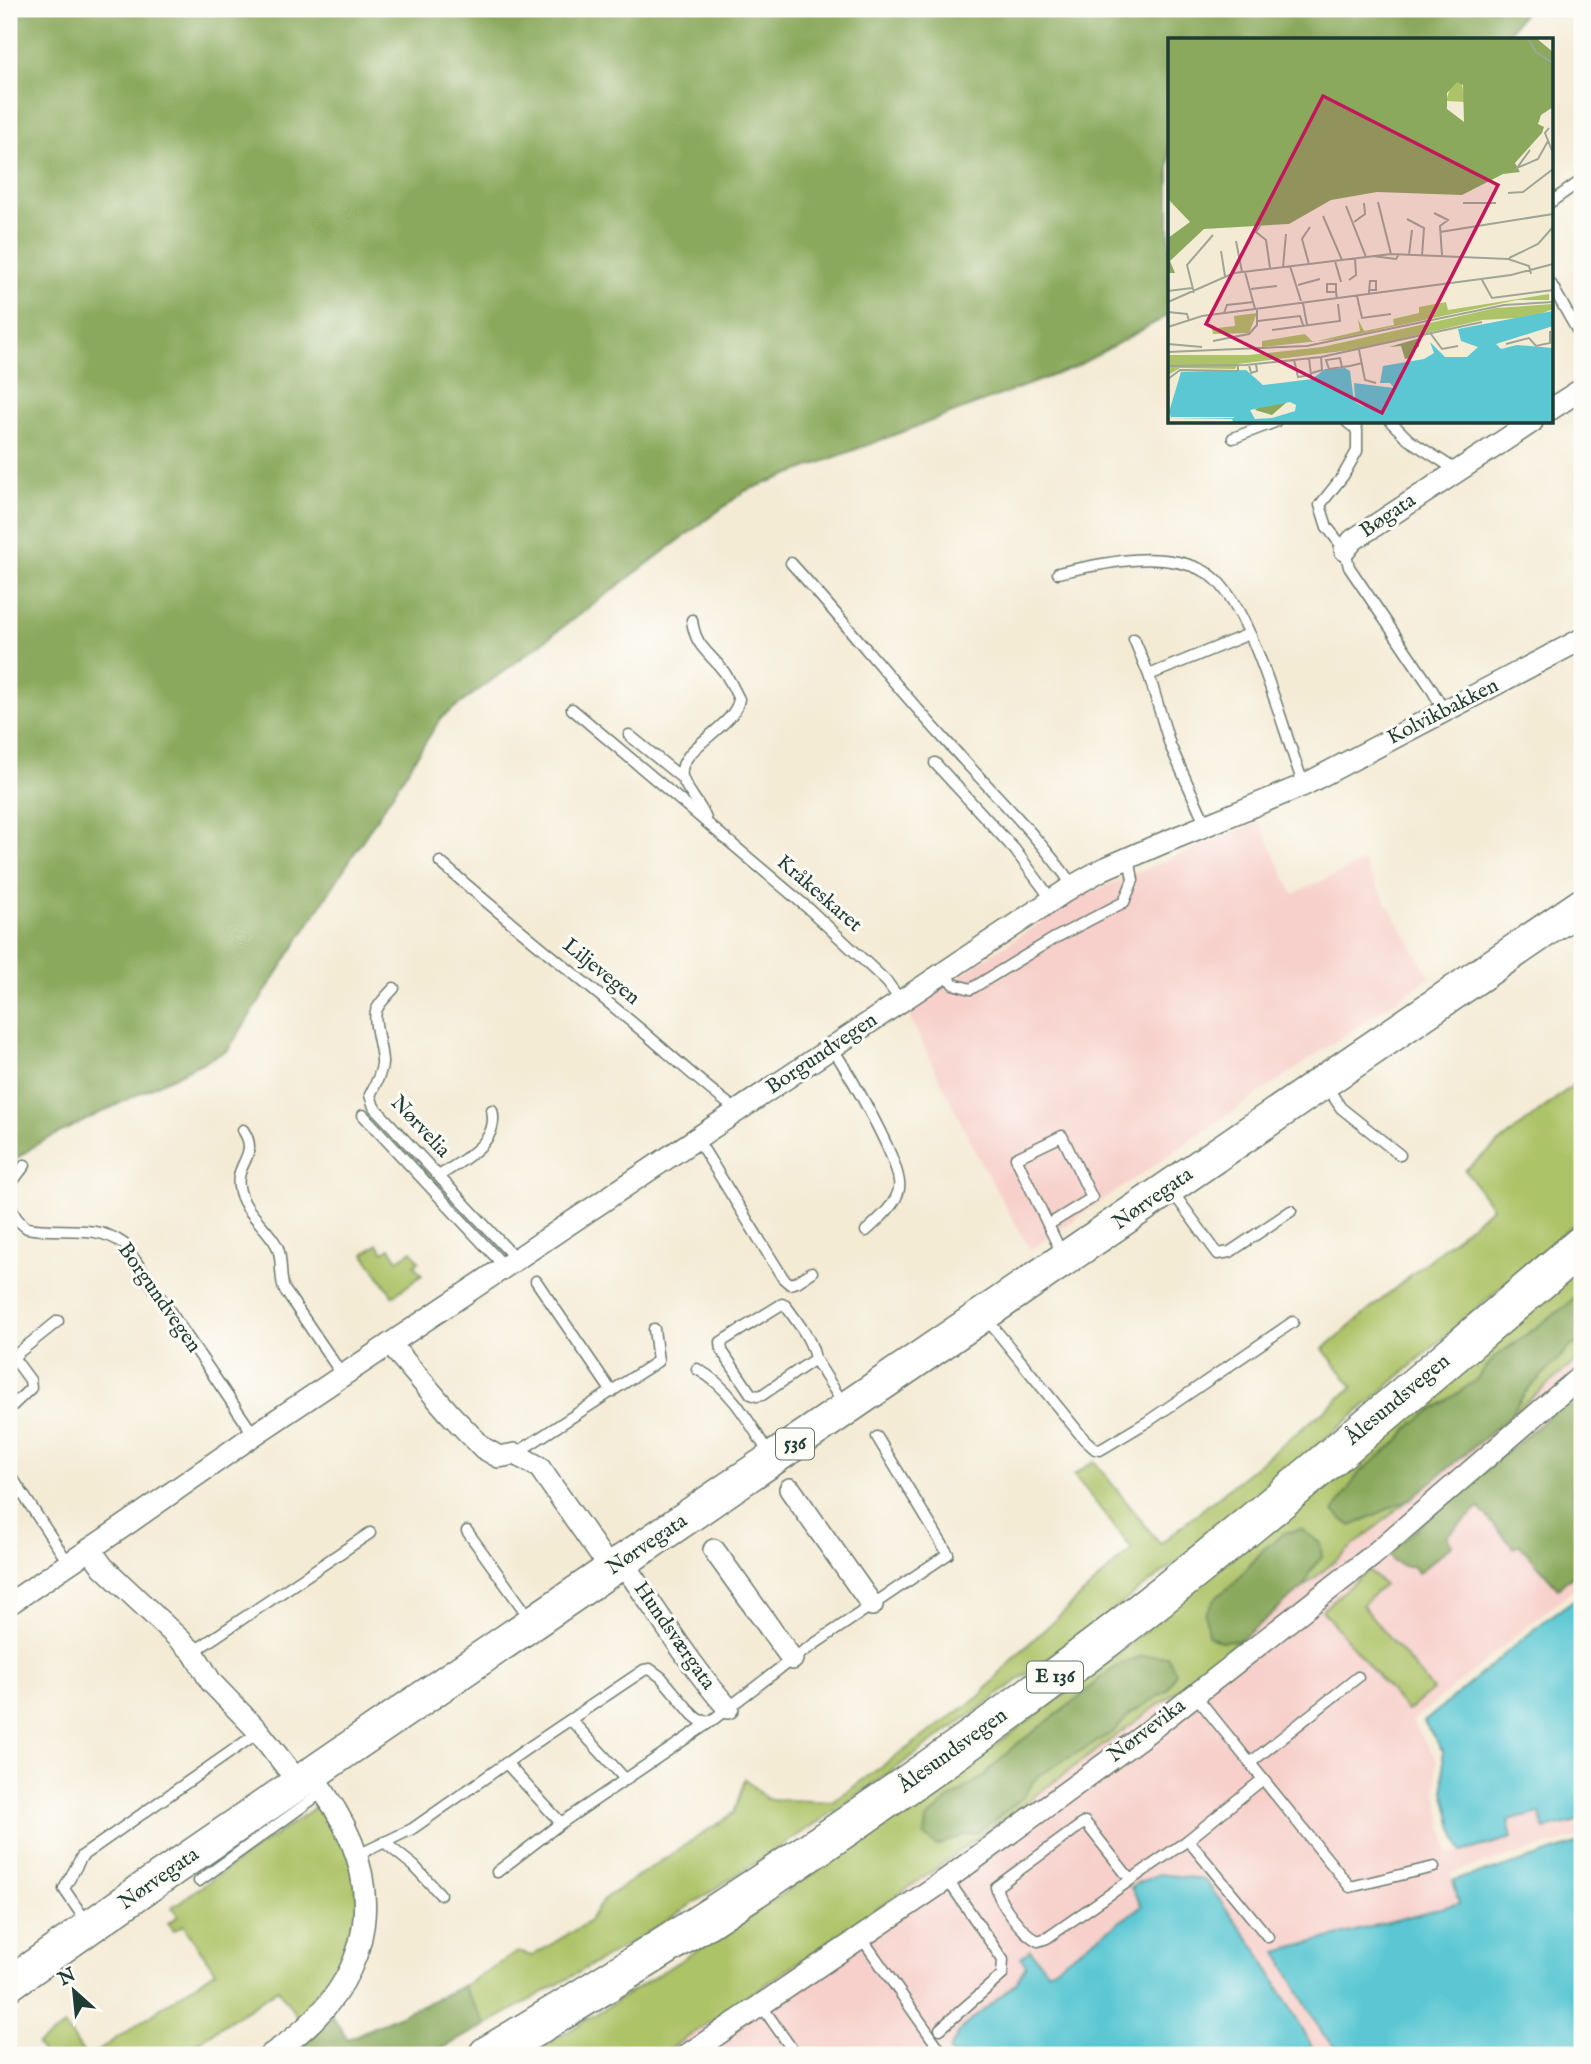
<svg xmlns="http://www.w3.org/2000/svg" width="1591" height="2064" font-family="'IM FELL English',serif">
	<style>
		.built { fill: #f7d0cb }
		.green { fill: #adc368; stroke: #66804e; stroke-width: 2 }
		.forest { fill: #8aa95c; stroke: #547348; stroke-width: 2 }
		.water { fill: #5bc7d3; stroke: #3d8284; stroke-width: 2 }
		.lines { fill: none; stroke-linecap: round; stroke-linejoin: round }
		.lane-casing { stroke: #6a7a6c; stroke-width: 13 }
		.street-casing { stroke: #6a7a6c; stroke-width: 24 }
		.primary-casing { stroke: #6a7a6c; stroke-width: 36 }
		.highway-casing { stroke: #6a7a6c; stroke-width: 41 }
		.lane { stroke: #fff; stroke-width: 10 }
		.street { stroke: #fff; stroke-width: 21 }
		.primary { stroke: #fff; stroke-width: 33 }
		.highway { stroke: #fff; stroke-width: 38 }
		.labels { text-anchor: middle; dominant-baseline: central; stroke-width: 6; stroke-linejoin: round; paint-order: stroke }
		.shield { fill: #fdfcf7; stroke: #62766e; stroke-width: 2 }
		.shield-label { font-size: 19px; font-weight: bold; fill: #1f3d34 }
		.street-label { font-size: 21px; fill: #1f3d34; stroke: #fdfcf7 }
		.inset-road { fill: none; stroke: #9fa595; stroke-width: 2 }
		.view { fill: #c2185b; fill-opacity: 0.15; stroke: #c2185b; stroke-width: 3.5 }
		.inset-edge { fill: none; stroke: #1f3d34; stroke-width: 3.5 }
	</style>
	<rect width="100%" height="100%" fill="#fdfcf7"/>
	<filter id="ink" filterUnits="userSpaceOnUse"><feTurbulence type="fractalNoise" baseFrequency=".0143" numOctaves="2"/><feDisplacementMap in="SourceGraphic" scale="14" xChannelSelector="R" yChannelSelector="G"/><feConvolveMatrix kernelMatrix="1 2 1 2 8 2 1 2 1" color-interpolation-filters="sRGB"/></filter>
	<filter id="wash" filterUnits="userSpaceOnUse"><feTurbulence type="fractalNoise" baseFrequency=".00686" numOctaves="4" result="noise"/><feDisplacementMap in="SourceGraphic" scale="28" xChannelSelector="R" yChannelSelector="G"/><feGaussianBlur stdDeviation="1.57" result="paint"/><feColorMatrix in="noise" values="0 0 0 0 0 0 0 0 0 0 0 0 0 0 0 0 0 1.4 0 .05"/><feComposite in="paint" operator="in"/></filter>
	<g filter="url(#wash)">
		<rect width="100%" height="100%" fill="#f4ebd5"/>
		<g class="built">
			<polygon points="1259,821 1293,894 1363,862 1430,977 1030,1250 978,1157 906,1010 1081,896"/>
			<polygon points="1582,1356 1582,1582 1412,1721 1436,1758 1437,1792 1449,1855 1511,1838 1507,1821 1540,1813 1545,1829 1576,1821 1580,1837 1451,1873 1460,1902 1277,1951 1323,2035 1342,2055 1317,2055 1258,1951 1171,1876 1159,1874 1142,1906 1047,1973 1021,1958 1026,1965 1016,1983 961,2029 949,2051 952,2055 660,2055 927,1875 1188,1683"/>
		</g>
		<g class="green">
			<polygon points="1582,1078 1582,1217 1366,1405 1180,1560 986,1704 838,1809 646,1934 486,2025 463,1986 518,1952 532,1956 588,1922 605,1898 734,1813 745,1779 767,1799 832,1802 980,1696 1019,1653 1132,1549 1074,1475 1094,1461 1160,1544 1353,1387 1323,1349 1492,1207 1465,1170"/>
			<polygon points="378,1244 384,1252 390,1248 398,1260 412,1251 419,1261 414,1265 422,1275 393,1296 364,1254"/>
			<polygon points="1582,1266 1582,1356 1188,1683 927,1875 712,2021 660,2055 531,2055 721,1935 918,1803 1110,1660"/>
			<polygon points="1368,1570 1384,1585 1362,1605 1433,1690 1407,1711 1322,1610"/>
			<polygon points="323,1802 352,1857 359,1910 338,1976 300,2021 278,1989 178,2055 92,2055 215,1971 183,1925 173,1931 168,1923 178,1916 172,1907"/>
			<polygon points="65,2026 85,2055 44,2055 37,2045"/>
		</g>
		<g class="forest">
			<polygon points="9,9 1527,9 1502,40 1169,40 1169,315 1075,367 745,491 441,718 228,1050 37,1144 9,1164"/>
			<polygon points="1582,1288 1582,1340 1569,1348 1526,1392 1507,1419 1412,1498 1351,1526 1333,1512 1359,1473 1396,1443 1414,1423 1475,1381 1494,1358 1567,1305"/>
			<polygon points="1582,1388 1582,1483 1573,1490 1582,1543 1582,1567 1558,1588 1519,1544 1514,1548 1479,1508 1446,1536 1452,1545 1418,1573 1412,1566 1404,1566 1393,1562 1389,1552"/>
			<polygon points="1301,1529 1320,1543 1322,1557 1309,1573 1304,1587 1240,1640 1220,1641 1208,1635 1205,1614 1216,1598 1237,1580 1264,1549 1284,1533"/>
			<polygon points="1142,1656 1167,1656 1176,1672 1168,1690 1130,1714 1113,1732 1039,1775 1022,1798 998,1817 976,1833 963,1835 937,1846 924,1835 926,1820 948,1800 984,1776 1013,1747 1080,1697 1102,1676 1121,1664"/>
			<polygon points="463,1986 486,2025 430,2055 282,2055 330,2014 348,2039"/>
		</g>
		<g class="water">
			<polygon points="1582,1594 1582,1820 1544,1829 1540,1813 1508,1821 1512,1838 1462,1852 1453,1828 1444,1790 1443,1751 1424,1722 1543,1622"/>
			<polygon points="1582,1842 1582,2055 1342,2055 1323,2035 1277,1952 1459,1903 1453,1880 1505,1867"/>
			<polygon points="1159,1874 1204,1879 1258,1951 1317,2055 952,2055 949,2051 961,2029 1016,1983 1026,1965 1021,1958 1030,1950 1048,1972 1142,1906 1131,1888 1137,1883"/>
		</g>
	</g>
	<g filter="url(#ink)">
		<g class="lines">
			<defs>
				<g id="lane">
					<polyline points="1551,202 1582,180"/>
					<polyline points="1551,284 1582,339"/>
					<polyline points="1347,422 1357,430 1357,451 1343,476 1320,505 1327,527 1345,550 1349,567 1431,688 1444,711"/>
					<polyline points="1391,422 1409,440 1456,470"/>
					<polyline points="1233,438 1275,422"/>
					<path d="M791,563C844,621 893,683 946,741C989,789 1036,833 1073,886"/>
					<path d="M1058,573C1104,563 1160,549 1204,571C1250,593 1284,737 1304,785"/>
					<path d="M692,620C695,645 706,650 721,668C729,677 733,688 739,699C735,728 677,748 682,776C684,788 701,804 706,819"/>
					<polyline points="1134,639 1149,675 1170,745 1206,825"/>
					<polyline points="1149,675 1249,634"/>
					<polyline points="572,709 809,909 887,982 901,1001"/>
					<polyline points="629,735 682,778"/>
					<polyline points="935,763 1015,850 1052,900"/>
					<path d="M440,862C504,918 570,970 634,1024C669,1053 701,1084 738,1111"/>
					<polyline points="945,972 953,984 971,989 1053,939 1124,902 1133,880 1129,857"/>
					<path d="M394,988C389,994 380,1002 377,1009C371,1020 383,1049 382,1064C381,1075 375,1085 370,1095L374,1107L517,1260"/>
					<path d="M832,1048C847,1070 904,1165 899,1189C896,1205 878,1220 866,1231"/>
					<polyline points="1325,1084 1341,1108 1400,1155"/>
					<polyline points="363,1115 506,1268"/>
					<path d="M243,1130C260,1155 235,1163 239,1187C243,1212 265,1224 277,1246C283,1258 279,1275 284,1289L343,1376"/>
					<polyline points="697,1139 783,1278 790,1284 797,1282 812,1272"/>
					<path d="M439,1176C462,1160 500,1143 492,1110"/>
					<polyline points="9,1186 25,1165"/>
					<polyline points="1171,1190 1218,1254 1230,1252 1291,1211"/>
					<path d="M9,1191C10,1208 13,1218 27,1228C60,1234 96,1223 124,1244L254,1435"/>
					<polyline points="1048,1225 1092,1198 1062,1136 1016,1158 1063,1256"/>
					<polyline points="536,1281 612,1392"/>
					<polyline points="985,1317 1084,1439 1095,1449 1100,1450 1147,1422 1293,1322"/>
					<path d="M815,1359C812,1339 797,1322 786,1306L782,1304L721,1342L722,1351L751,1394L757,1396L762,1395L815,1359L844,1405"/>
					<path d="M697,1369C731,1387 751,1425 771,1457"/>
					<polyline points="9,1409 31,1388 30,1380 13,1357 58,1321"/>
					<polyline points="515,1454 658,1361 654,1329"/>
					<polyline points="9,1473 69,1564"/>
					<polyline points="467,1531 531,1620"/>
					<polyline points="193,1652 370,1533"/>
					<polyline points="1195,1695 1350,1887 1434,1867"/>
					<polyline points="571,1720 626,1780"/>
					<polyline points="506,1763 561,1823"/>
					<polyline points="1250,1763 1358,1677"/>
					<polyline points="1188,1840 1268,1937"/>
					<polyline points="384,1842 414,1866 440,1894"/>
					<polyline points="358,1855 412,1829 525,1750 644,1670 650,1669 661,1677 693,1715 699,1720 710,1722"/>
					<polyline points="497,1872 561,1823 710,1722 792,1659 948,1554 877,1437"/>
					<path d="M1130,1879L1085,1822L996,1887C1000,1904 1022,1933 1038,1941L1047,1938L1188,1840L1263,1779"/>
					<polyline points="199,1881 324,1791"/>
					<polyline points="88,1924 64,1889 82,1856 259,1732"/>
					<polyline points="861,1937 941,2051 936,2055"/>
					<polyline points="761,2005 796,2055"/>
					<polyline points="940,2029 1002,1975 1003,1960 947,1879"/>
				</g>
				<g id="street">
					<polyline points="1551,409 1582,389"/>
					<polyline points="1345,550 1353,540 1532,422"/>
					<polyline points="390,1344 449,1413 483,1448 499,1457 515,1454 539,1467 599,1553"/>
					<polyline points="790,1489 872,1605"/>
					<polyline points="90,1549 103,1567 193,1652 211,1682 259,1732 299,1783"/>
					<polyline points="714,1550 792,1659"/>
					<path d="M622,1562C657,1611 688,1663 728,1708"/>
					<polyline points="9,1604 127,1524 254,1435 1073,886 1103,869 1158,845 1304,785 1582,639"/>
					<path d="M270,2055C382,1981 393,1877 311,1775"/>
					<polyline points="687,2055 947,1879 1140,1738 1372,1556 1582,1375"/>
				</g>
				<polyline id="primary" points="9,1984 142,1890 1582,905"/>
				<path id="highway" d="M488,2055C700,1929 906,1792 1102,1642C1267,1516 1423,1379 1582,1245"/>
			</defs>
			<use href="#lane" class="lane-casing"/>
			<use href="#street" class="street-casing"/>
			<use href="#primary" class="primary-casing"/>
			<use href="#highway" class="highway-casing"/>
			<use href="#lane" class="lane"/>
			<use href="#street" class="street"/>
			<use href="#primary" class="primary"/>
			<use href="#highway" class="highway"/>
		</g>
	</g>
	<g class="labels">
		<g class="shield">
			<rect x="776" y="1428.5" width="38" height="31" rx="5"/>
			<rect x="1027" y="1661.5" width="56" height="31" rx="5"/>
		</g>
		<g class="shield-label">
			<text x="795" y="1444">536</text>
			<text x="1055" y="1677">E 136</text>
		</g>
		<g class="street-label">
			<text transform="translate(1388 516) rotate(-34)">Bøgata</text>
			<text transform="translate(1443 712) rotate(-27)">Kolvikbakken</text>
			<text transform="translate(819 894) rotate(41)">Kråkeskaret</text>
			<text transform="translate(601 972) rotate(39)">Liljevegen</text>
			<text transform="translate(822 1054) rotate(-34)">Borgundvegen</text>
			<text transform="translate(420 1127) rotate(47)">Nørvelia</text>
			<text transform="translate(1153 1199) rotate(-35)">Nørvegata</text>
			<text transform="translate(159 1298) rotate(55)">Borgundvegen</text>
			<text transform="translate(1398 1400) rotate(-40)">Ålesundsvegen</text>
			<text transform="translate(647 1545) rotate(-34)">Nørvegata</text>
			<text transform="translate(674 1636) rotate(55)">Hundsværgata</text>
			<text transform="translate(1147 1731) rotate(-37)">Nørvevika</text>
			<text transform="translate(953 1751) rotate(-36)">Ålesundsvegen</text>
			<text transform="translate(159 1879) rotate(-35)">Nørvegata</text>
		</g>
	</g>
	<g transform="translate(1168 38)">
		<rect width="385" height="385" fill="#f4ebd5"/>
		<path d="M293,41L297,64L278,63L283,47ZM381,256V262H349L168,301L94,309V303L137,296L145,304L192,293L190,281L196,293L226,287L225,281L251,275V269L278,264L280,272ZM385,266V271L365,279L314,282L191,311L70,326L67,331L12,330L0,337V317H81L154,309L328,270ZM89,275L81,295L45,296L43,286L49,290L67,288L66,278Z" fill="#adc368"/>
		<path d="M0,0H368L385,14V69L373,77L370,86L376,89L374,95L347,125L352,134L335,136L294,157L209,154L163,162L121,186L36,191L2,223L7,235H0V200L22,184L0,161ZM289,44L295,47L296,84L279,71V55ZM252,300L251,309L245,311L242,320L237,321L233,308L221,309ZM119,364L104,377L87,372L90,369Z" fill="#8aa95c" fill-rule="evenodd"/>
		<path d="M385,273V288L328,306L333,311L349,307L385,310V385H65L64,381L4,382L1,374L13,334L78,332L95,347L144,341L157,331L177,330L182,333L186,363L196,369L187,361L186,345L226,350L222,345H212L215,328L256,321L266,315L262,304L277,319H299L310,309L293,303L290,291ZM122,364L128,367L127,373L104,380L87,381L82,372Z" fill="#5bc7d3" fill-rule="evenodd"/>
		<path d="M4,379H66V380L3,381H64L65,385H3L2,381Z" fill="#f4ebd5"/>
		<path class="inset-road" d="M360,0L368,14L385,25M381,90L377,95L385,115M362,112L349,130L370,121L380,103M340,155L355,154L385,131M210,164L223,216M295,165H328M178,168L198,219M266,175L280,182L272,188L274,217M155,178L174,222M239,181L256,190L254,218M186,184L197,176L196,165M92,188L88,194L98,202L102,230M272,194L385,176M68,203L74,234M53,213L57,238M241,217L244,192M204,218L228,221L231,216M341,220L370,206L385,189M167,223L173,244M141,226L134,201L142,189M122,228L133,263M115,229L118,196M77,234L87,271M181,242L188,237L187,220M314,242L324,260L385,252M130,247L152,241M83,251L109,248M0,253L24,250M168,254V246H159V254H168L169,261M26,255L19,227L45,197M201,255V254L202,243H208V252H201M189,258L194,280L223,276M0,264L66,235L223,216L340,221L361,228L363,236M135,265L139,287M0,274L19,276L21,283M56,275L59,267L86,264M90,283L132,278L135,287M0,289L34,278L343,237L385,226M104,292L172,283L170,266M263,296L274,311L290,308M45,303L81,296L89,287V271M0,306L34,309M338,306L361,300L368,308L382,305V293M191,312L197,342L208,345M0,314L139,308L336,267L385,264M126,322L130,339L143,337L141,320M81,327L83,335L89,333L88,326M0,328L78,327L153,319L314,284M174,329L172,320L158,322L161,331L182,328L194,325M144,335L154,332L153,319M0,341L12,332L70,333V328"/>
		<path class="view" d="M155,58L330,147L214,375L38,286Z"/>
		<rect width="385" height="385" class="inset-edge"/>
	</g>
	<rect width="1591" height="2064" fill="none" stroke="#fdfcf7" stroke-width="35"/>
	<g transform="translate(74 1991) rotate(333)" stroke="#fdfcf7" stroke-width="5" paint-order="stroke">
	<path d="M0-5L12 26L0 18L-12 26Z" fill="#1f3d34"/>
	<text y="-10" font-size="19" font-weight="bold" text-anchor="middle" fill="#1f3d34">N</text>
	</g>
</svg>
